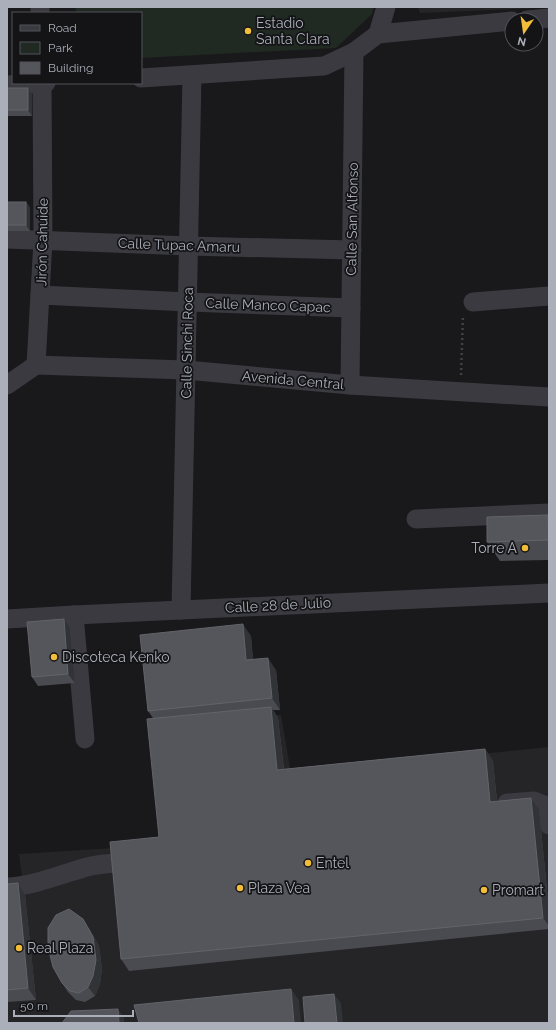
<svg xmlns="http://www.w3.org/2000/svg" width="556" height="1030" font-family="Raleway,sans-serif">
	<style>
		.built { fill: #252528 }
		.green { fill: #202922 }
		.lines { fill: none; stroke-linecap: round; stroke-linejoin: round }
		.path { stroke: #404147; stroke-width: 2.5; stroke-dasharray: 2 3; stroke-linecap: butt }
		.minor { stroke: #3a3a40; stroke-width: 19 }
		.wall { fill: #4a4b50 }
		.shaded-wall { fill: #323336 }
		.building { fill: #55565b; stroke: #62646a }
		.poi-dot { fill: #f2be39; stroke: #141416; stroke-width: 1.5 }
		.labels { text-anchor: middle; dominant-baseline: central; stroke-width: 3.5; stroke-linejoin: round; paint-order: stroke }
		.poi-label { font-size: 14px; fill: #abafba; stroke: #141416; text-anchor: start }
		.street-label { font-size: 14px; fill: #abafba; stroke: #141416 }
	</style>
	<rect width="100%" height="100%" fill="#19191b"/>
	<g class="built">
		<polygon points="418,7 545,7 539,8 420,13"/>
		<polygon points="281,715 291,773 549,747 549,1023 7,1023 7,878 22,877 19,854 161,845 152,725"/>
	</g>
	<polygon class="green" points="76,7 374,7 372,14 336,48 141,58 141,13 76,13"/>
	<g class="lines">
		<polyline class="path" points="461,375 463,316"/>
		<g class="minor">
			<polyline points="40,7 40,13"/>
			<polyline points="527,20 549,18"/>
			<polyline points="378,34 386,7"/>
			<polyline points="141,78 324,66 354,52 378,34 512,21"/>
			<polyline points="7,85 46,83"/>
			<polyline points="7,239 189,246 352,250"/>
			<polyline points="40,295 188,302 351,308"/>
			<polyline points="473,302 549,296"/>
			<polyline points="36,365 186,370 350,385 549,397"/>
			<polyline points="36,365 43,240 42,83"/>
			<polyline points="7,385 36,365"/>
			<polyline points="350,385 354,52"/>
			<polyline points="416,519 549,513"/>
			<polyline points="181,610 192,76"/>
			<polyline points="74,615 85,739"/>
			<polyline points="7,619 74,615 549,593"/>
			<polyline points="507,803 534,801 544,805 547,813 549,825"/>
			<path d="M7,887C36,886 63,873 91,866C106,863 122,863 137,861"/>
		</g>
	</g>
	<g class="wall">
		<polygon points="428,7 496,7 429,8"/>
		<polygon points="7,88 32,94 32,116 7,116"/>
		<polygon points="7,202 26,202 30,208 30,231 7,231"/>
		<polygon points="549,516 549,560 500,561 487,542"/>
		<polygon points="70,628 75,683 38,686 32,677"/>
		<polygon points="251,636 253,660 276,670 280,710 273,710 278,718 284,769 485,749 493,761 497,801 531,798 539,809 549,910 549,929 129,971 121,959 159,837 153,718 148,711"/>
		<polygon points="7,884 25,895 36,1000 7,1002"/>
		<polygon points="89,928 99,946 102,969 100,984 95,996 85,1002 76,1000 68,992 62,983"/>
	</g>
	<g class="shaded-wall">
		<polygon points="28,88 32,94 32,116 28,110"/>
		<polygon points="26,202 30,208 30,231 26,225"/>
		<polygon points="64,619 70,628 75,683 68,674"/>
		<polygon points="243,624 251,636 254,672 246,660"/>
		<polygon points="268,658 276,670 280,710 272,698"/>
		<polygon points="271,707 278,718 285,781 277,770"/>
		<polygon points="485,749 493,761 498,813 490,802"/>
		<polygon points="531,798 539,809 549,910 549,926 543,918"/>
		<polygon points="18,883 25,895 36,1000 28,988"/>
		<polygon points="83,919 89,928 99,946 102,969 100,984 95,996 88,987"/>
		<polygon points="291,989 299,1000 301,1023 294,1023"/>
		<polygon points="334,994 341,1003 343,1023 337,1023"/>
		<polygon points="118,1009 124,1018 124,1023 119,1023"/>
	</g>
	<g class="building">
		<rect x="7" y="88" width="21" height="22"/>
		<rect x="7" y="202" width="19" height="23"/>
		<polygon points="548,515 549,540 487,542 487,517"/>
		<polygon points="64,619 68,674 32,677 27,622"/>
		<polygon points="243,624 246,660 268,658 272,698 148,711 140,635"/>
		<polygon points="271,707 277,770 485,749 490,802 531,798 543,918 121,959 110,842 159,837 147,719"/>
		<polygon points="18,883 28,988 7,990 7,884"/>
		<polygon points="69,909 83,919 93,937 96,960 93,976 88,987 79,993 70,991 62,983 53,967 48,947 48,928 56,915"/>
		<polygon points="291,989 294,1023 139,1023 134,1005"/>
		<polygon points="334,994 337,1023 305,1023 303,997"/>
		<polygon points="118,1009 119,1023 62,1023 71,1011"/>
	</g>
	<g class="poi-dot">
		<circle cx="248" cy="31" r="4"/>
		<circle cx="525" cy="548" r="4"/>
		<circle cx="54" cy="657" r="4"/>
		<circle cx="308" cy="863" r="4"/>
		<circle cx="240" cy="888" r="4"/>
		<circle cx="484" cy="890" r="4"/>
		<circle cx="19" cy="948" r="4"/>
	</g>
	<g class="labels">
		<g class="poi-label">
			<text x="256" y="23">Estadio<tspan x="256" dy="16">Santa Clara</tspan></text>
			<text x="517" y="548" text-anchor="end">Torre A</text>
			<text x="62" y="657">Discoteca Kenko</text>
			<text x="316" y="863">Entel</text>
			<text x="248" y="888">Plaza Vea</text>
			<text x="492" y="890">Promart</text>
			<text x="27" y="948">Real Plaza</text>
		</g>
		<g class="street-label">
			<text transform="translate(352 219) rotate(-89)">Calle San Alfonso</text>
			<text transform="translate(42 242) rotate(-89)">Jirón Cahuide</text>
			<text transform="translate(179 245) rotate(2)">Calle Tupac Amaru</text>
			<text transform="translate(268 305) rotate(2)">Calle Manco Capac</text>
			<text transform="translate(187 343) rotate(-89)">Calle Sinchi Roca</text>
			<text transform="translate(293 380) rotate(5)">Avenida Central</text>
			<text transform="translate(278 605) rotate(-3)">Calle 28 de Julio</text>
		</g>
	</g>
	<rect width="556" height="1030" fill="none" stroke="#abafba" stroke-width="16"/>
	<rect x="12" y="12" width="130" height="72" fill="#141416" stroke="#505258"/>
	<rect x="20" y="25" width="20" height="6" fill="#3a3a40" stroke="#505258"/>
	<text x="48" y="32" font-size="12" fill="#abafba">Road</text>
	<rect x="20" y="42" width="20" height="12" fill="#202922" stroke="#505258"/>
	<text x="48" y="52" font-size="12" fill="#abafba">Park</text>
	<rect x="20" y="62" width="20" height="12" fill="#55565b" stroke="#505258"/>
	<text x="48" y="72" font-size="12" fill="#abafba">Building</text>
	<g transform="translate(524 32) rotate(193)"><circle r="19" fill="#141416" stroke="#505258"/>
	<path d="M0-3L7 15L0 10L-7 15Z" fill="#f2be39"/>
	<text y="-6" font-size="11" font-weight="bold" text-anchor="middle" fill="#abafba">N</text>
	</g>
	<path d="M14 1010v6h119v-6" fill="none" stroke="#abafba" stroke-width="2"/>
	<text x="20" y="1010" font-size="12" fill="#abafba" stroke="#141416" stroke-width="3" paint-order="stroke">50 m</text>
</svg>
